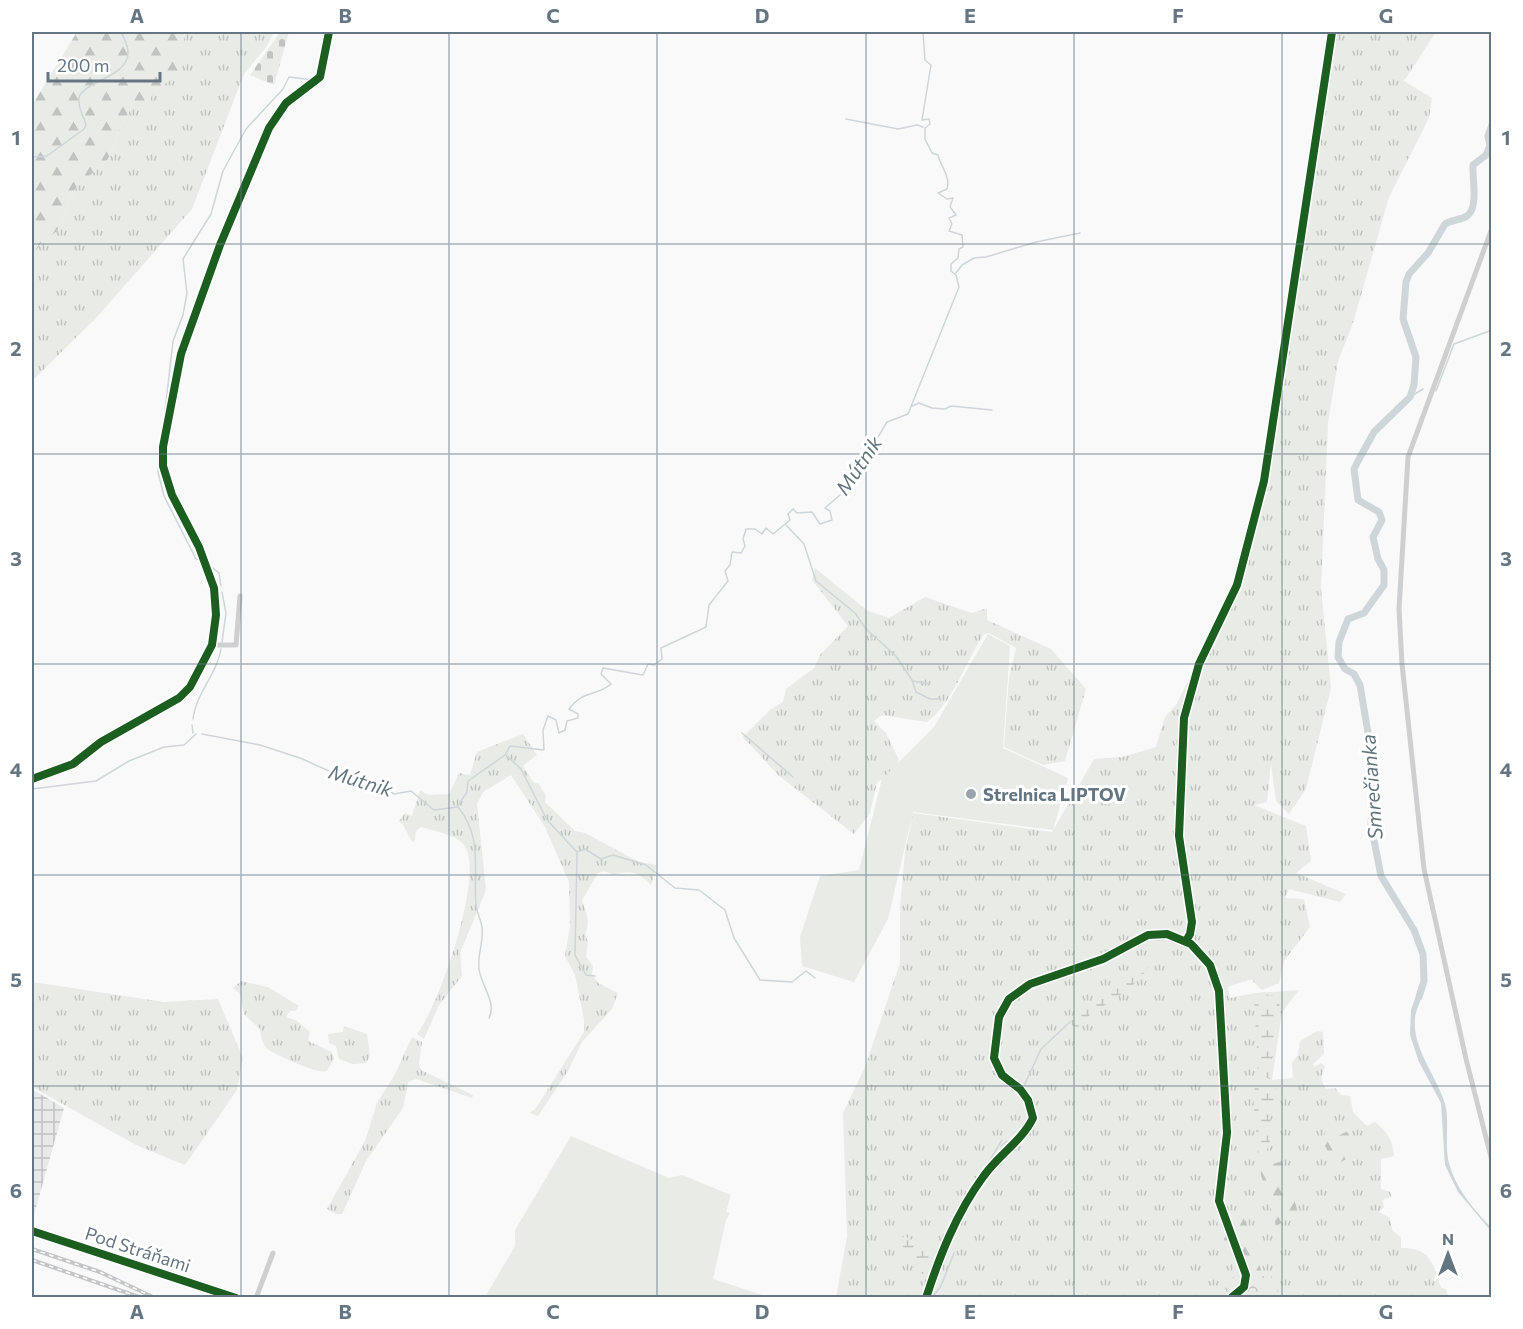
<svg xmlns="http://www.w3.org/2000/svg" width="1523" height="1329" font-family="Commissioner,sans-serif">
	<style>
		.industrial { fill: url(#industrial-grid) }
		.grass { fill: url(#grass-tufts) }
		.forest { fill: url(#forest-firs) }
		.wetland { fill: url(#wetland-marsh) }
		.cemetery { fill: url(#cemetery-stones) }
		.park { fill: url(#park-crowns) }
		.garden { fill: #e8ebe6 }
		.water { fill: #ced6d9 }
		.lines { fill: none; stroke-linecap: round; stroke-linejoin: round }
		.stream { stroke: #ced6d9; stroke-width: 1.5 }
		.river { stroke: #ced6d9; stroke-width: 7 }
		.minor { stroke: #cecfd0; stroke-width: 5 }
		.rail-casing { stroke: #c3c5c6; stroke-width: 4 }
		.rail { stroke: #fff; stroke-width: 1.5; stroke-dasharray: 4.5; stroke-linecap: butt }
		.cycleway-casing { stroke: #fff; stroke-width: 11 }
		.cycleway { stroke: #1b5e20; stroke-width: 8 }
		.grid { fill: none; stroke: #657683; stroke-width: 1.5; stroke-opacity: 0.55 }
		.poi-dot { fill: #99a4ac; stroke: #fff; stroke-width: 2 }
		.labels { text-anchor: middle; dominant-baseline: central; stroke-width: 6; stroke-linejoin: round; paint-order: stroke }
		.poi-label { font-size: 18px; font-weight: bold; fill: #657683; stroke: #fff; text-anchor: start }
		.street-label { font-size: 18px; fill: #657683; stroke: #fff }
		.water-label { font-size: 20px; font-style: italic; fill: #60757c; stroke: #fff }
		.neatline { fill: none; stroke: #657683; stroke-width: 2 }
		.grid-label { font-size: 20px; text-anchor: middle; font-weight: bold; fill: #657683 }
	</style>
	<defs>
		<pattern id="industrial-grid" width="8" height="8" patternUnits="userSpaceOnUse" patternTransform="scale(1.5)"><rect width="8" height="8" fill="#e8e9e9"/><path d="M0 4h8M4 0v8" fill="none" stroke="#c0c1c2"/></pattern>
		<pattern id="grass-tufts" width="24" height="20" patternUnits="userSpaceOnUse" patternTransform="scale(1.5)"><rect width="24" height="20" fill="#e8ebe6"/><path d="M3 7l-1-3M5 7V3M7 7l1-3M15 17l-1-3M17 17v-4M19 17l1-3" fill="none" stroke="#c0c3c0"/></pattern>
		<pattern id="forest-firs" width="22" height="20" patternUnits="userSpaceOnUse" patternTransform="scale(1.5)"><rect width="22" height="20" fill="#e8ebe6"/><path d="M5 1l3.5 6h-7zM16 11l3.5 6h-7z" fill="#c0c3c0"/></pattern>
		<pattern id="wetland-marsh" width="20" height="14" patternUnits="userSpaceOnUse" patternTransform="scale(1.5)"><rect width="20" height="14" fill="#e8ebe6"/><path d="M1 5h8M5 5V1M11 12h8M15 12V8" fill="none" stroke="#c0c3c0"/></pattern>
		<pattern id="cemetery-stones" width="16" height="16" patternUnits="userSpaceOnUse" patternTransform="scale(1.5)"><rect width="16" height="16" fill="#e8ebe6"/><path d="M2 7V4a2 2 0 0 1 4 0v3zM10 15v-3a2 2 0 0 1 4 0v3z" fill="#c0c3c0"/></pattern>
		<pattern id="park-crowns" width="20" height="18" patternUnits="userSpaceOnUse" patternTransform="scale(1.5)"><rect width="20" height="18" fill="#e8ebe6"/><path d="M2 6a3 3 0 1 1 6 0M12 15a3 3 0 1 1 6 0" fill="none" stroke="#c0c3c0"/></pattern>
	</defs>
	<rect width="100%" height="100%" fill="#f9f9f9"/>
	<polygon class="industrial" points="32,1089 64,1108 32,1222"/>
	<g class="grass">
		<polygon points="187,32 274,32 267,46 244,74 192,209 97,317 32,381 32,258 40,244 57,231 75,189 108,159 118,132 135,101 179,74 184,35"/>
		<path d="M1335,32H1436L1404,81L1432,98L1429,118L1389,197L1353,323L1338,361L1328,423L1321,588L1331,688L1306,789L1289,814L1276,801L1271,764L1267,802L1254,805L1306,826L1311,861L1296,873L1346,894L1340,902L1289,889L1285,898L1304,899L1310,927L1284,961L1279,983L1262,990L1251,979L1228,987L1230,998L1255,993L1299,990L1282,1012L1272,1080L1293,1078L1292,1063L1298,1055L1300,1041L1317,1031L1323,1032L1324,1054L1313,1064L1314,1067L1321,1063L1325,1066C1321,1075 1320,1080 1326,1089L1335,1088L1341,1095L1350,1096L1353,1112L1367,1126L1375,1122C1387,1131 1393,1141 1394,1156L1381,1159V1189L1390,1192L1392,1197L1382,1200L1384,1207L1379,1212L1390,1218L1392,1230L1401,1237V1248C1429,1247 1434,1263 1441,1288L1446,1289L1448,1297H1270L1240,1210L1239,1284L1223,1297L836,1298L847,1236L843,1113L865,1067L900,963V907L905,852L913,813L1052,832L1094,759L1122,757L1156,747L1165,717L1176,705L1224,609L1260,495Z"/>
		<path d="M815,568L868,611L889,618L925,597L972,613L987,608V620L1051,649L1086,689L1065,761L1043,765L1004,747L1009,678L1016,648L989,633L984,634C966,661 952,704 927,722L882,715L874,721L886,733L899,760L893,771L877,783L870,813L854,834L778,775L743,737L771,709L783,702L786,689L814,668L820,655L848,626L812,580Z"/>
		<path d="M523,734L537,755L523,766L533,782L539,784L546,796L545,802L575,831L585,833L639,862L657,865L651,885C640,873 630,869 614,875L604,871L598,873L582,900C586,913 591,921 585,935L588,941L586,957L593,966L592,974L598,983L618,993L612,1009L582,1042L568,1071L538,1116L530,1113L536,1108L584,1032V1019L575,975L565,956L570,927L569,882L545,827L511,775L483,792L477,804L486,890L460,953L462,976L439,1005L424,1039L417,1034C438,1008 486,873 464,845C455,834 434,831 421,827L416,831L415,840L412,842L403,825L399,821L405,813L412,816L420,790L428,795L449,794L459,773L470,775L477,752Z"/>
		<path d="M241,981L268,987L299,1006L295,1011H290L286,1017L297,1021L310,1032L308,1041L332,1052L334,1059C332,1062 329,1069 326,1071C320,1075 276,1055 269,1050C262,1045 261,1037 260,1029L244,1014L240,994L233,988Z"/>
		<polygon points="32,982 164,1002 218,999 243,1058 237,1090 185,1165 136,1145 32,1087"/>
		<polygon points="344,1026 367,1034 370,1056 366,1063 352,1064 339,1059 336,1046 329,1043 328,1034 343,1032"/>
		<polygon points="412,1037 422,1042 419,1064 421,1070 473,1095 472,1098 416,1079 408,1082 403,1108 366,1161 342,1214 336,1214 327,1209 365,1141 377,1103 395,1074"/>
	</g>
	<g class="forest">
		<polygon points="77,32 187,32 184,35 180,74 154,91 149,102 135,101 118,132 108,159 75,189 57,231 40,244 32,258 32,105"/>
		<polygon points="1326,1128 1339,1131 1338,1136 1348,1131 1352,1137 1350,1157 1339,1163 1333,1161 1323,1142"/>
		<polygon points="1280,1162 1286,1168 1298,1213 1276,1226 1259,1168"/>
		<polygon points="1241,1210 1270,1297 1239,1284 1216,1219"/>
	</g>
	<g class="wetland">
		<path d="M1149,965C1135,992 1103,1003 1081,1022V1030L1072,1025L1070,1020L1060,1029L1080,1010Z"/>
		<polygon points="1282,994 1275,1025 1270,1079 1258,1074 1254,997"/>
		<path d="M1257,1080L1277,1087C1275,1097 1273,1106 1271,1116C1267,1134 1276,1141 1261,1158L1258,1155L1253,1095Z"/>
		<path d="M904,1236L938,1253L926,1264V1275C907,1269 909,1256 900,1240Z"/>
	</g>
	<polygon class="cemetery" points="280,32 289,32 274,85 250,75"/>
	<polygon class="park" points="1271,1276 1281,1297 1218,1298 1233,1277"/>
	<g class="garden">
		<polygon points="988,634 1010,646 1003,748 1068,778 1053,830 913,812 888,919 854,982 802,966 800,937 820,876 859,870 882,779 934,727"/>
		<polygon points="571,1136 669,1178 682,1175 731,1195 726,1212 730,1213 726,1220 713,1279 769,1297 485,1297 515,1246 515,1230"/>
	</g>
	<path class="water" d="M1418,990L1424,992C1421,1000 1416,1009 1415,1018C1412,1049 1437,1076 1445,1104C1449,1119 1446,1134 1447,1150C1448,1178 1472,1209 1491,1227V1231L1458,1192L1445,1165L1441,1103L1419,1062L1410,1035L1411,1010Z"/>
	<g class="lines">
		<g class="stream">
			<polyline points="846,119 898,129 917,125 923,127"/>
			<path d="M32,157L47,156L84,129L86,125C84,117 77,106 79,98C82,82 127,77 128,54C129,47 124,38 121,32"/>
			<polyline points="956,273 962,265 974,258 986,257 1036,242 1080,233"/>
			<polyline points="1436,391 1454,344 1492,330"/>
			<polyline points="1410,397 1423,389"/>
			<polyline points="912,406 919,403 932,408 945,409 951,406 992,410"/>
			<polyline points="786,525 804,544 816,581 855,613 866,629 896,656 912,680 916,692 930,699 941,699"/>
			<polyline points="201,560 196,559 164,496 158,472 173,341 183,315 187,293 183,259 211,214 223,171 246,129 283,89 289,77 313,80 317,74 325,32"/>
			<polyline points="209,565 219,573 221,586"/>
			<polyline points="871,636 872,640"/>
			<polyline points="222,642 226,613 222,592"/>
			<polyline points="913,681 930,684"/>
			<path d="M193,719C196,693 217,674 221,649"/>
			<polyline points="192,725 193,733"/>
			<polyline points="742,733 793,777"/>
			<path d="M202,734L260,745L300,758L338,775L371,779L394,794L411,791L434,810L457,807L467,792L468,781L505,755L510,746L544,750L543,730L548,716L556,720L559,733L565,730L567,721L578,718V714L569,709C584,689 596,697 611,684L601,674L603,668L643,675L648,664L654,665L662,659L661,648L706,627L709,605L728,581L725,571L730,565L732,552L741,553L745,546L743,539L746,529H755L762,534L766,528L773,534L790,520L788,514L793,509L797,513L812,512L820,524L832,520L830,511L825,508L847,489L887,422L908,414L959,287L956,275L951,271V264L958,258L959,249L963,247L962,235L949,231L952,224L949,218L956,215L950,207L953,198L947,199L938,193L947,189C951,177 940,165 938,155L932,153L925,139V128L930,124L929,119L922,120L931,65L925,60L923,32"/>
			<polyline points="506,755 521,769 547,820 577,852 585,849 601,859 613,855 646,865 675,888 699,890 725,910 734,938 760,980 792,982 806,971 815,978"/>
			<polyline points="32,789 96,781 129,761 164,747 184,745 196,734"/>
			<path d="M458,807C483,837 473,870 476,905C477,913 481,920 482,927C484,942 477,955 479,969C481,985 497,1003 489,1018"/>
			<polyline points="577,853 575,955 586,975 595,976"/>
			<polyline points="1025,1091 1023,1088 1041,1049 1070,1022"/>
			<polyline points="1031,1100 1035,1115"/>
			<polyline points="1028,1131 1033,1123"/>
			<polyline points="1001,1146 1007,1141"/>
			<polyline points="983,1172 1002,1140"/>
			<polyline points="982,1183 1006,1155"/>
			<polyline points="971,1201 978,1189"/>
			<polyline points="938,1256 951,1222 961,1207"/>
			<polyline points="931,1298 935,1279"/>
			<polyline points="932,1298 941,1286 954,1253"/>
		</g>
		<path class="river" d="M1419,997L1424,981L1423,954L1414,930L1381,876L1371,825L1374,786L1368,763L1371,751L1360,685L1354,674L1345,669L1338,657L1339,642L1348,619L1364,613L1384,585V570L1378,559L1373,537L1382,520L1379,512L1358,500L1354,469L1358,461L1374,432L1410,397L1414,385L1416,357L1403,319L1406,282L1409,274L1428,253L1445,224C1451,220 1461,220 1467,216C1479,208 1472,177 1473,165L1486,155L1490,146L1488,136L1492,125"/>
		<g class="minor">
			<polyline points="1492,228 1408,457 1399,609 1402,664 1424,869 1466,1059 1492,1161"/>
			<polyline points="212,645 236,645 240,596"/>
			<polyline points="32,779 73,764 101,742 179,698 190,687 212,645 216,615 214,588 199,547 172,495 163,466 163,447 181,354 220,245 269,128 286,103 320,77 329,32"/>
			<polyline points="32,1231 236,1298"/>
			<polyline points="256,1298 273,1253"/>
			<path d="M926,1298C940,1255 956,1214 983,1177C997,1156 1022,1141 1033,1118L1028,1100L1020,1089L1002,1075L994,1058L999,1017L1009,999L1030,984L1103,959L1148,935L1167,934L1191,944L1210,965L1219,991L1227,1133L1219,1201L1246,1275L1244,1287L1231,1298"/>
		</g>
		<defs>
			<g id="rail">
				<polyline points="32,1249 100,1272 155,1298"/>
				<polyline points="32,1260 139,1297"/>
			</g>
		</defs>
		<use href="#rail" class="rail-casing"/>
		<use href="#rail" class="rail"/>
		<defs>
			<g id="cycleway">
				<polyline points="32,779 73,764 101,742 179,698 190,687 212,645 216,615 214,588 199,547 172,495 163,466 163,447 181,354 220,245 269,128 286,103 320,77 329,32"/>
				<polyline points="1186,941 1190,934 1192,922 1179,836 1184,718 1199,664 1237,585 1264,481 1332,32"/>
				<polyline points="32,1231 236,1298"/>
				<path d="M926,1298C940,1255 956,1214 983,1177C997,1156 1022,1141 1033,1118L1028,1100L1020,1089L1002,1075L994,1058L999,1017L1009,999L1030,984L1103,959L1148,935L1167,934L1191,944L1210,965L1219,991L1227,1133L1219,1201L1246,1275L1244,1287L1231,1298"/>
			</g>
		</defs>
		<use href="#cycleway" class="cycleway-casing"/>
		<use href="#cycleway" class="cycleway"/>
	</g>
	<path class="grid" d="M241,32V1298M449,32V1298M657,32V1298M866,32V1298M1074,32V1298M1282,32V1298M32,244H1492M32,454H1492M32,664H1492M32,875H1492M32,1086H1492"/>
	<circle class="poi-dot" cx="971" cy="794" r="6"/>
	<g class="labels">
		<g class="poi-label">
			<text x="983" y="794">Strelnica LIPTOV</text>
		</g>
		<g class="street-label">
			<text transform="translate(138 1249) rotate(18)">Pod Stráňami</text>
		</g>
		<g class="water-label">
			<text transform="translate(858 465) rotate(-56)">Mútnik</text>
			<text transform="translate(361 780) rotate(17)">Mútnik</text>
			<text transform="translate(1371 787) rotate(-94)">Smrečianka</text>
		</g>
	</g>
	<rect width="1523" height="1329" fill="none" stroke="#ffffff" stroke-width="66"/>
	<g transform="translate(1448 1254)" stroke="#ffffff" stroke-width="4.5" paint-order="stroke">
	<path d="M0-4.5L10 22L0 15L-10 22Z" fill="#657683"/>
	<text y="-9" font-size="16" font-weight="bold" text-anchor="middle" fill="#657683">N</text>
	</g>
	<path d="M48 72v9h112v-9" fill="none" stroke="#657683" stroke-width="3"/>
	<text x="57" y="72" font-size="18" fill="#657683" stroke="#ffffff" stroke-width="4.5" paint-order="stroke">200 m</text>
	<rect x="33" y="33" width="1457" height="1263" class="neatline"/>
	<g class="grid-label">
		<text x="137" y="23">A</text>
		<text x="345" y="23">B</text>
		<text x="553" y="23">C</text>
		<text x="762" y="23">D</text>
		<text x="970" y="23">E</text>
		<text x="1178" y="23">F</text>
		<text x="1386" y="23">G</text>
		<text x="16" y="145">1</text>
		<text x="1506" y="145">1</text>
		<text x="16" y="356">2</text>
		<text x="1506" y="356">2</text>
		<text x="16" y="566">3</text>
		<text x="1506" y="566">3</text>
		<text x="16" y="777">4</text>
		<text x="1506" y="777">4</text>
		<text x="16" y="987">5</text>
		<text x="1506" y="987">5</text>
		<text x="16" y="1198">6</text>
		<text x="1506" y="1198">6</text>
		<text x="137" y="1319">A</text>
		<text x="345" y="1319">B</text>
		<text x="553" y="1319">C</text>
		<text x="762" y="1319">D</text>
		<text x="970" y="1319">E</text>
		<text x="1178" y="1319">F</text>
		<text x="1386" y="1319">G</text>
	</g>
</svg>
